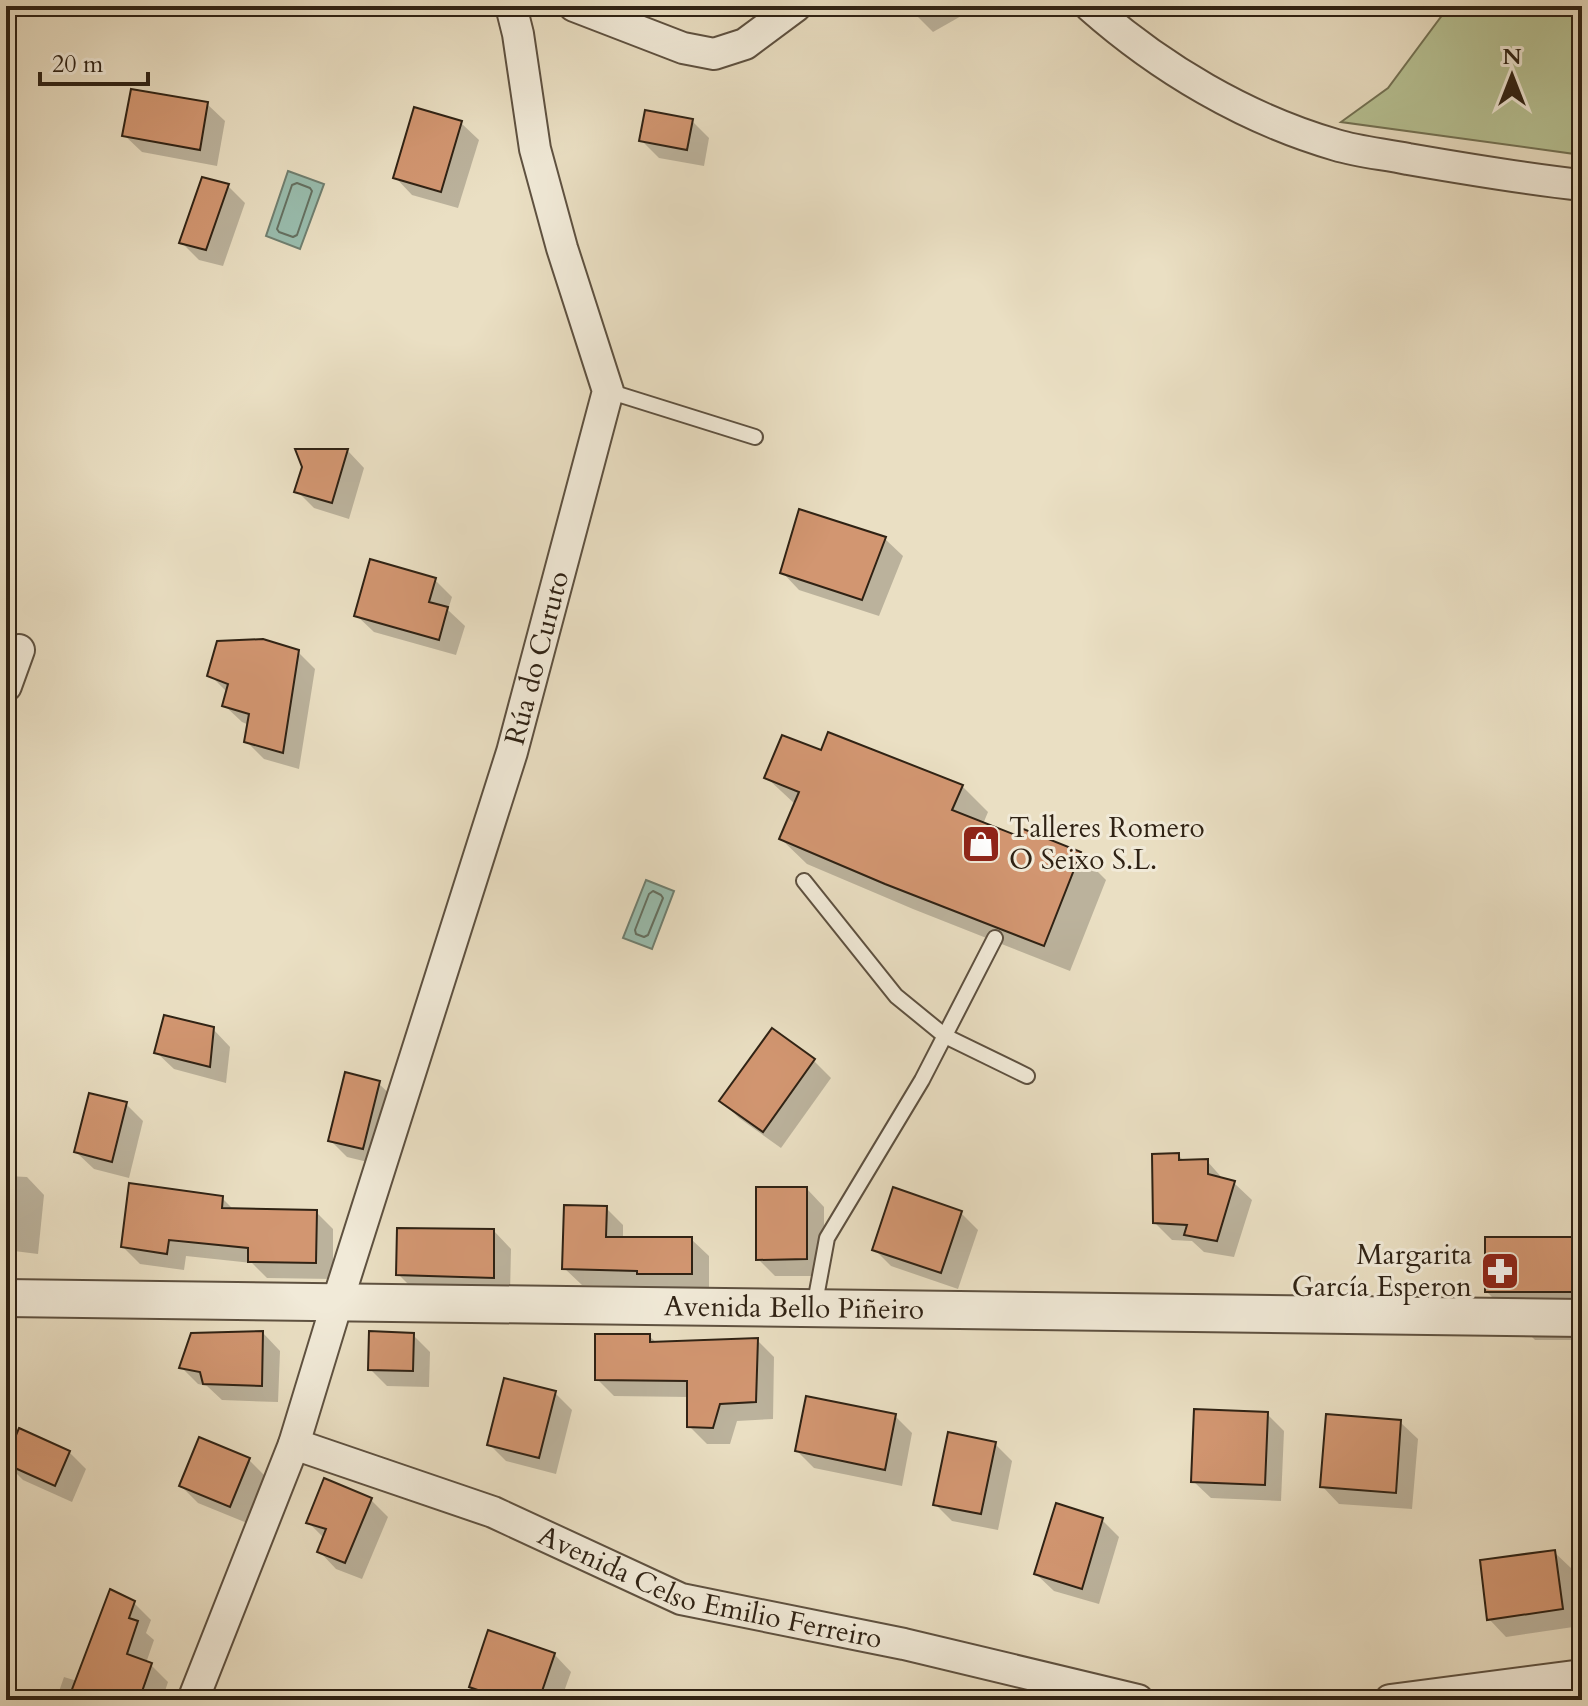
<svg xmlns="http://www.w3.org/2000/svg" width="1588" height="1706" font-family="Cardo,serif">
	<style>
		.green { fill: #b7c294; stroke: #737254; stroke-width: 2 }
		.water { fill: #99bdae; stroke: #6f7f70; stroke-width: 2 }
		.shadow { fill: #0003 }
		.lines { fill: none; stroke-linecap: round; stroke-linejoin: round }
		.shore { stroke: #647061; stroke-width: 2 }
		.building { fill: #d29671; stroke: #2f2214; stroke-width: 2 }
		.service-casing { stroke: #5e5140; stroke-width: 18 }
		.minor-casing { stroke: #5e5140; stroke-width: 34 }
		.tertiary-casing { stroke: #5e5140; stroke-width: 40 }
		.service { stroke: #f1ead8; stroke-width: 14 }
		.minor { stroke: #f1ead8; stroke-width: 30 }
		.tertiary { stroke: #f1ead8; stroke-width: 36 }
		.labels { text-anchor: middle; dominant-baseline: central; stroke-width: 6; stroke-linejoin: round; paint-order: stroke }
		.street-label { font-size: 28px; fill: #2f2214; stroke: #f1ead8 }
		.poi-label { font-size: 28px; fill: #2f2214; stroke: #f1ead8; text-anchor: start }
	</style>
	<rect width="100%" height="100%" fill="#eadfc3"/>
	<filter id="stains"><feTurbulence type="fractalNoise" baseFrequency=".0025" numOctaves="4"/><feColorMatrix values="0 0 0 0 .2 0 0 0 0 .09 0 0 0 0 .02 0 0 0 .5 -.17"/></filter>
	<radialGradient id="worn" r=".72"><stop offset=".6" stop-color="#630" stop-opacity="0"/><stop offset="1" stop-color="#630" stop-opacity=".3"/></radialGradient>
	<polygon class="green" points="1449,6 1582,6 1582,155 1341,122 1388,88"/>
	<g class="water">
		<polygon points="288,171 324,184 300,249 266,236"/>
		<polygon points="646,880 674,891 652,949 623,938"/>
	</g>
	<g class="shadow">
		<polygon points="911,6 958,6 963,15 933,32 916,15"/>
		<polygon points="207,104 225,121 217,166 142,152 124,135"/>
		<polygon points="692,121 709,138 704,166 659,158 642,141"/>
		<polygon points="461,123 479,140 458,208 412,195 395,177"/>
		<polygon points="228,186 245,203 223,266 199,260 182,243"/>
		<polygon points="298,451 348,451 364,468 349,519 314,508 297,491 304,467"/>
		<polygon points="800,511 885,539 903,556 879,616 799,590 782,572"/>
		<polygon points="435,580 452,597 448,610 465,626 456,655 374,632 356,615"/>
		<polygon points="298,652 315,669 299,769 264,759 246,741 249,725 242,722 224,705 228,693 210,675"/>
		<polygon points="767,778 962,786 988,812 983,824 1019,839 1080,854 1106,880 1070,971 913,909 807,864 781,839 796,805"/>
		<polygon points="213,1029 230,1047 226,1083 174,1069 156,1052"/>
		<polygon points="814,1061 831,1078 781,1148 739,1118 722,1101"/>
		<polygon points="378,1083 396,1100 380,1165 347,1157 330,1140"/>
		<polygon points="126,1104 143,1121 129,1178 94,1169 76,1152"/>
		<polygon points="1178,1155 1185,1162 1207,1161 1224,1180 1234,1183 1252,1200 1234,1257 1204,1252 1192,1241 1172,1240 1155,1223"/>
		<polygon points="6,1176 27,1177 44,1195 38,1254 6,1250"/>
		<polygon points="807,1189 824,1207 824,1276 775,1276 758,1259"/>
		<polygon points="222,1198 234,1210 316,1212 333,1229 333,1279 267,1278 252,1263 186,1256 184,1270 140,1264 123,1247"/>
		<polygon points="606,1208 623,1225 623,1239 691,1239 709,1256 709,1290 656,1290 653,1287 582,1285 564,1268"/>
		<polygon points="961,1213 978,1230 958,1289 891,1266 874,1249"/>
		<polygon points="494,1231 511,1249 510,1294 415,1291 398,1274"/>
		<polygon points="1582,1239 1582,1340 1535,1340 1487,1292"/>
		<polygon points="263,1333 280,1351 278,1402 222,1400 207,1386 198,1384 181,1367"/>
		<polygon points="413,1335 430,1352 429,1387 387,1386 370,1369"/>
		<polygon points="649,1336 657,1343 757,1340 774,1357 773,1419 737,1421 730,1444 707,1444 689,1426 689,1397 614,1396 597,1379"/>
		<polygon points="555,1393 572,1410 556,1474 506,1461 489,1444"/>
		<polygon points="1267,1414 1284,1431 1281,1501 1211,1498 1193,1481"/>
		<polygon points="895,1416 912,1433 902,1486 814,1468 797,1451"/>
		<polygon points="1400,1422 1418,1439 1412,1509 1339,1504 1322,1486"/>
		<polygon points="995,1444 1012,1461 998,1530 952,1521 935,1504"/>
		<polygon points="69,1452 86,1469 72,1502 23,1480 6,1463"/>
		<polygon points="249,1460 266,1477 247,1523 198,1503 181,1486"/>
		<polygon points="325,1481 371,1500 388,1517 362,1579 336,1569 319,1551 324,1538 308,1522"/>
		<polygon points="1102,1520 1119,1537 1099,1604 1054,1591 1036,1574"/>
		<polygon points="1554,1552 1572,1569 1580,1626 1506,1637 1489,1619"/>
		<polygon points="134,1603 151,1620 146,1633 154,1640 146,1663 151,1665 168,1682 162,1700 56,1700 64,1677 77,1681"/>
		<polygon points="554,1654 571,1672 561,1700 485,1700 471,1686"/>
		<polygon points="810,1692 846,1700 809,1700"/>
	</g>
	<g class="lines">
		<g class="shore">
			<polygon points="297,183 310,188 312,191 297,235 293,237 279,232 277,229 292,185"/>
			<polygon points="653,891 661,895 663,898 648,935 644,937 636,934 635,930 649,894"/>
		</g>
	</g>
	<g class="building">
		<polygon points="131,89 208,102 200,150 122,136"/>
		<polygon points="414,107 462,121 441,192 393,178"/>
		<polygon points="645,110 693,119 687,150 639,141"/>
		<polygon points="202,177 229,184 206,250 179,243"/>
		<polygon points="295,449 348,449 332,503 294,492 302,467"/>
		<polygon points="799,509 886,537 862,600 780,573"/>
		<polygon points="370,559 436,578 429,602 448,607 439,640 354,616"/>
		<polygon points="263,639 299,650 283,753 244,742 249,714 222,706 228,684 207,676 217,641"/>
		<polygon points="828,732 963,785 952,810 1018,836 1021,828 1081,852 1044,946 885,884 779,839 799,792 764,778 782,735 821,750"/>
		<polygon points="164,1015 214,1027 210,1067 154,1053"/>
		<polygon points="772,1028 815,1059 763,1132 719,1101"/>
		<polygon points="345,1072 380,1081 363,1149 328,1141"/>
		<polygon points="89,1093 127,1102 112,1162 74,1152"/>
		<polygon points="1179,1153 1179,1160 1208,1159 1208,1174 1235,1181 1217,1241 1184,1235 1187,1225 1153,1223 1152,1154"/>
		<polygon points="129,1183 223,1196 222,1208 317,1210 316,1263 248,1262 248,1248 169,1240 167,1254 121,1247"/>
		<polygon points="756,1187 807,1187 807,1259 756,1260"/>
		<polygon points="893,1187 962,1211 941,1273 872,1250"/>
		<polygon points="564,1205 607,1206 606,1237 692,1237 692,1274 637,1274 637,1271 562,1269"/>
		<polygon points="397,1228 494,1229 494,1278 396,1275"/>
		<rect x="1485" y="1237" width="97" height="55"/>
		<polygon points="263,1331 262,1386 203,1384 200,1372 179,1368 191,1333"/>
		<polygon points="369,1331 414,1333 413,1371 368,1370"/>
		<polygon points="595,1334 650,1334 650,1342 758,1338 756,1402 720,1404 713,1428 687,1427 687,1381 595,1380"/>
		<polygon points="504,1378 556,1391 539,1458 487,1445"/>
		<polygon points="806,1396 896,1414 885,1470 795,1451"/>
		<polygon points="1194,1409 1268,1412 1265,1485 1191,1482"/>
		<polygon points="1326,1414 1401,1420 1396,1493 1320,1487"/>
		<polygon points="19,1428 70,1451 55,1486 6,1464 6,1459"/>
		<polygon points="948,1432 996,1442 981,1514 933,1505"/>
		<polygon points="199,1437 250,1458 230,1507 179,1486"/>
		<polygon points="324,1478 372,1498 345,1563 317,1552 326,1529 306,1523"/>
		<polygon points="1056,1503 1103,1518 1082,1589 1034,1574"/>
		<polygon points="1555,1550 1563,1609 1487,1620 1480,1560"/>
		<polygon points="110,1589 135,1601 129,1618 138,1621 127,1654 152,1663 139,1700 68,1700"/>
		<polygon points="488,1630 555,1653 539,1700 507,1700 469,1687"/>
	</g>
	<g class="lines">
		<defs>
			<g id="service">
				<polyline points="608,391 755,437"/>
				<polyline points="804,881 896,996 945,1036 1027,1076"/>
				<polyline points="814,1308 827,1238 922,1080 995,938"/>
			</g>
			<g id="minor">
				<polyline points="574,6 683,48 714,54 745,44 796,6"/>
				<path d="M1090,6C1160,68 1246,119 1336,145C1359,152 1384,154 1408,159C1466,169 1524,179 1582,185"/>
				<polyline points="6,686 19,650"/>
				<path id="s1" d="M294,1444L493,1512L681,1599L904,1644L1138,1700"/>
				<path id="s2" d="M193,1700L294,1444L337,1303L512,752L608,391L562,248L535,149L518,34L511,6"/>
				<polyline points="1390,1700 1582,1675"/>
			</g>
			<g id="tertiary">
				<path id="s3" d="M6,1298L1582,1318"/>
			</g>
		</defs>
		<use href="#service" class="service-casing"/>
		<use href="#minor" class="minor-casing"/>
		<use href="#tertiary" class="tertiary-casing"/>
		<use href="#service" class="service"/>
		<use href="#minor" class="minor"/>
		<use href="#tertiary" class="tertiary"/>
	</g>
	<defs>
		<symbol id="shop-square" viewBox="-11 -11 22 22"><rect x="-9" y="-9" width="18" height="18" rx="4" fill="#8f2418" stroke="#f1ead8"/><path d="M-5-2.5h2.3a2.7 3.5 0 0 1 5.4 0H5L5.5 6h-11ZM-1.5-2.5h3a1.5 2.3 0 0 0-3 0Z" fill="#fff"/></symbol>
		<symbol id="pharmacy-square" viewBox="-11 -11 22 22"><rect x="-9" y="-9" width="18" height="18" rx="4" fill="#8f2418" stroke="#f1ead8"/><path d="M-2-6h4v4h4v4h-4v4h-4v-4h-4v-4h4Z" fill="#fff"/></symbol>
	</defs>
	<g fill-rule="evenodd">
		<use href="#shop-square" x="959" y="822" width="44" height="44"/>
		<use href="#pharmacy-square" x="1478" y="1249" width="44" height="44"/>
	</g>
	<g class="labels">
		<g class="street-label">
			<text stroke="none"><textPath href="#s2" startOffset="1098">Rúa do Curuto</textPath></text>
			<text stroke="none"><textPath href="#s3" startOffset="788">Avenida Bello Piñeiro</textPath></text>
			<text stroke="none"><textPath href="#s1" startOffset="442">Avenida Celso Emilio Ferreiro</textPath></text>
		</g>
		<g class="poi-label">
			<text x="1009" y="828">Talleres Romero<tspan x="1009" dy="32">O Seixo S.L.</tspan></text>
			<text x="1472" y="1255" text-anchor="end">Margarita<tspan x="1472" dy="32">García Esperon</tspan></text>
		</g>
	</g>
	<rect width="1588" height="1706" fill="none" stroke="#eadfc3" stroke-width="32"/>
	<rect x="8" y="8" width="1572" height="1690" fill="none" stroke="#2f2214" stroke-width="4"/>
	<rect x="16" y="16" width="1556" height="1674" fill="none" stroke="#2f2214" stroke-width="2"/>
	<g transform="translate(1512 76)" stroke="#f1ead8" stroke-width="6" paint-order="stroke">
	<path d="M0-6L14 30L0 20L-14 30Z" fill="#2f2214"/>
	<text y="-12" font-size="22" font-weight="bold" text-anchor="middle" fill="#2f2214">N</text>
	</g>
	<path d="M40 72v12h108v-12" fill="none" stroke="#2f2214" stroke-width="4"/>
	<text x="52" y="72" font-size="24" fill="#2f2214" stroke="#f1ead8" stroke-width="6" paint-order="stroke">20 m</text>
	<rect width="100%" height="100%" filter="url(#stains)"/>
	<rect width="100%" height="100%" fill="url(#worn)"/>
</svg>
